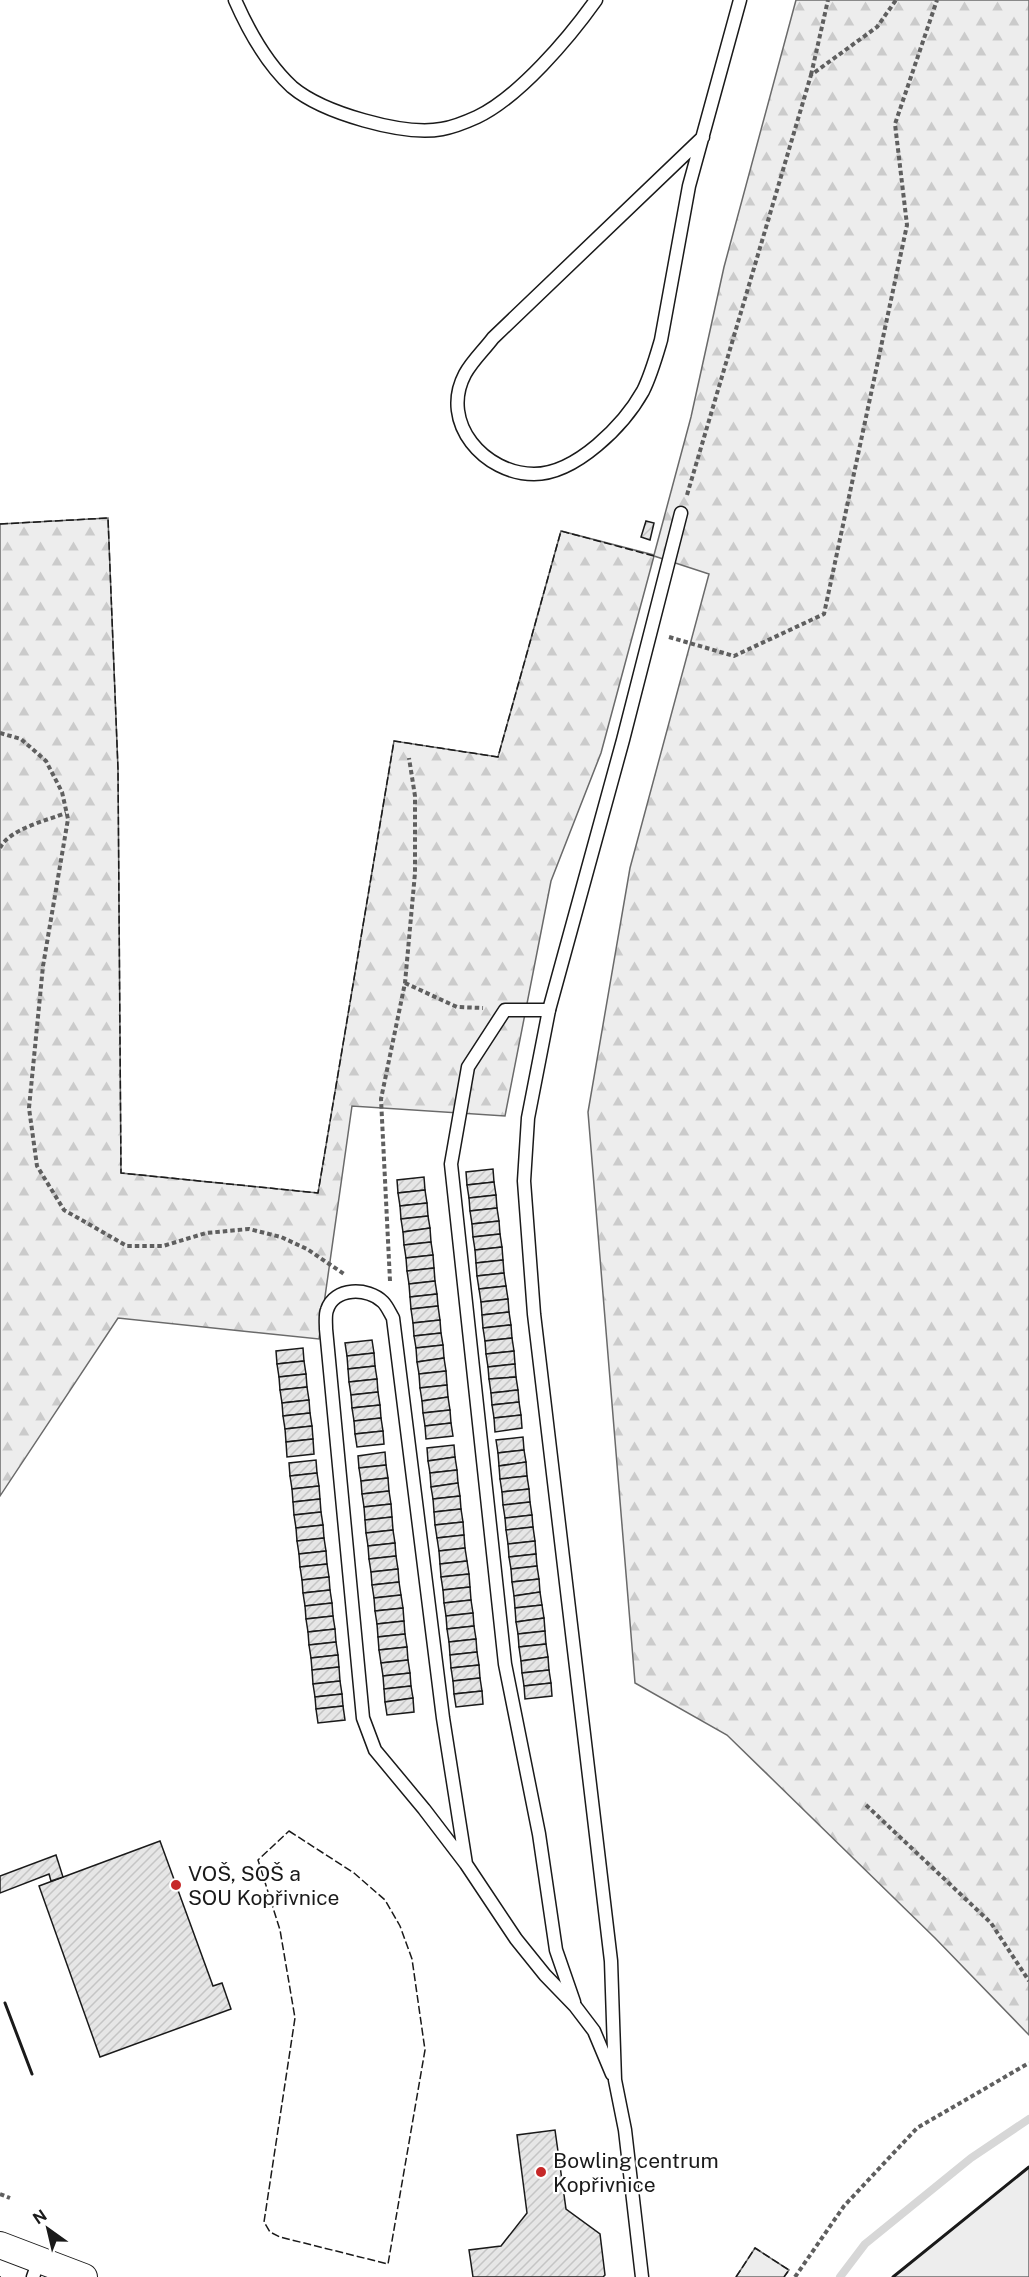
<svg xmlns="http://www.w3.org/2000/svg" width="1029" height="2277" font-family="'Public Sans',sans-serif">
	<style>
		.built { fill: #ededed; stroke: #6a6a6a; stroke-width: 1.5 }
		.forest { fill: url(#forest-firs); stroke: #6a6a6a; stroke-width: 1.5 }
		.lines { fill: none; stroke-linecap: round; stroke-linejoin: round }
		.stream { stroke: #d7d7d7; stroke-width: 8 }
		.building { fill: url(#building-hatch); stroke: #1a1a1a; stroke-width: 1.5 }
		.lane-casing { stroke: #1a1a1a; stroke-width: 15 }
		.street-casing { stroke: #1a1a1a; stroke-width: 28 }
		.path { stroke: #5f5f5f; stroke-width: 4; stroke-dasharray: 4.5 3; stroke-linecap: butt }
		.lane { stroke: #fff; stroke-width: 12 }
		.street { stroke: #fff; stroke-width: 26 }
		.fence { stroke: #1a1a1a; stroke-width: 1.5; stroke-dasharray: 8 3; stroke-linecap: butt }
		.wall { stroke: #1a1a1a; stroke-width: 3 }
		.poi-dot { fill: #c62828; stroke: #fff; stroke-width: 2 }
		.labels { text-anchor: middle; dominant-baseline: central; stroke-width: 4.5; stroke-linejoin: round; paint-order: stroke }
		.poi-label { font-size: 21px; fill: #1a1a1a; stroke: #fff; text-anchor: start }
	</style>
	<defs>
		<pattern id="forest-firs" width="22" height="20" patternUnits="userSpaceOnUse" patternTransform="scale(1.5)"><rect width="22" height="20" fill="#ededed"/><path d="M5 1l3.5 6h-7zM16 11l3.5 6h-7z" fill="#cbcbcb"/></pattern>
		<pattern id="building-hatch" width="6" height="6" patternUnits="userSpaceOnUse" patternTransform="scale(1.5)"><rect width="6" height="6" fill="#e6e6e6"/><path d="M-1 1l2-2M0 6l6-6M5 7l2-2" fill="none" stroke="#c5c5c5"/></pattern>
	</defs>
	<rect width="100%" height="100%" fill="#fff"/>
	<g class="built">
		<polygon points="1029,2167 1029,2277 893,2277"/>
		<polygon points="755,2248 789,2270 784,2277 736,2277"/>
	</g>
	<polygon class="forest" points="796,0 1029,0 1029,2035 935,1938 727,1735 635,1683 588,1112 630,868 709,574 654,556 601,753 551,881 505,1116 352,1106 319,1339 118,1318 0,1496 0,524 108,518 118,769 121,1173 318,1193 394,741 498,757 561,531 654,555 691,417 724,267"/>
	<g class="lines">
		<polyline class="stream" points="840,2277 865,2244 971,2158 1029,2119"/>
	</g>
	<g class="building">
		<polygon points="646,521 654,523 650,540 641,537"/>
		<polygon points="493,1169 494,1182 467,1185 466,1172"/>
		<polygon points="424,1177 425,1190 398,1193 397,1180"/>
		<polygon points="494,1182 496,1195 469,1198 467,1185"/>
		<polygon points="425,1190 427,1203 400,1206 398,1193"/>
		<polygon points="496,1195 497,1208 470,1211 469,1198"/>
		<polygon points="427,1203 428,1216 401,1219 400,1206"/>
		<polygon points="497,1208 499,1221 472,1224 470,1211"/>
		<polygon points="428,1216 430,1228 403,1232 401,1219"/>
		<polygon points="499,1221 500,1234 473,1237 472,1224"/>
		<polygon points="430,1228 431,1242 404,1245 403,1232"/>
		<polygon points="500,1234 502,1247 475,1250 473,1237"/>
		<polygon points="431,1242 433,1255 406,1258 404,1245"/>
		<polygon points="502,1247 503,1260 476,1263 475,1250"/>
		<polygon points="433,1255 434,1268 407,1271 406,1258"/>
		<polygon points="503,1260 504,1273 477,1276 476,1263"/>
		<polygon points="434,1268 435,1281 409,1284 407,1271"/>
		<polygon points="504,1273 506,1286 479,1289 477,1276"/>
		<polygon points="435,1281 437,1294 410,1297 409,1284"/>
		<polygon points="506,1286 508,1299 481,1302 479,1289"/>
		<polygon points="437,1294 438,1306 411,1309 410,1297"/>
		<polygon points="508,1299 509,1312 482,1315 481,1302"/>
		<polygon points="438,1306 440,1320 413,1323 411,1309"/>
		<polygon points="509,1312 511,1325 483,1328 482,1315"/>
		<polygon points="440,1320 441,1333 414,1336 413,1323"/>
		<polygon points="511,1325 512,1338 485,1341 483,1328"/>
		<polygon points="441,1333 443,1345 416,1348 414,1336"/>
		<polygon points="512,1338 514,1351 486,1354 485,1341"/>
		<polygon points="372,1340 374,1353 347,1356 345,1343"/>
		<polygon points="443,1345 444,1358 417,1362 416,1348"/>
		<polygon points="303,1348 304,1361 277,1364 276,1351"/>
		<polygon points="514,1351 515,1364 488,1367 486,1354"/>
		<polygon points="374,1353 375,1366 348,1369 347,1356"/>
		<polygon points="444,1358 446,1371 419,1374 417,1362"/>
		<polygon points="304,1361 306,1374 279,1377 277,1364"/>
		<polygon points="515,1364 516,1377 489,1379 488,1367"/>
		<polygon points="375,1366 377,1379 349,1382 348,1369"/>
		<polygon points="446,1371 447,1385 420,1388 419,1374"/>
		<polygon points="306,1374 307,1387 280,1390 279,1377"/>
		<polygon points="516,1377 518,1390 491,1393 489,1379"/>
		<polygon points="377,1379 378,1392 351,1395 349,1382"/>
		<polygon points="447,1385 448,1397 422,1401 420,1388"/>
		<polygon points="307,1387 309,1400 282,1403 280,1390"/>
		<polygon points="518,1390 519,1402 492,1405 491,1393"/>
		<polygon points="378,1392 380,1405 352,1408 351,1395"/>
		<polygon points="448,1397 450,1410 423,1413 422,1401"/>
		<polygon points="309,1400 310,1413 283,1416 282,1403"/>
		<polygon points="519,1402 521,1415 494,1418 492,1405"/>
		<polygon points="380,1405 381,1418 354,1421 352,1408"/>
		<polygon points="450,1410 451,1423 425,1426 423,1413"/>
		<polygon points="310,1413 312,1426 285,1429 283,1416"/>
		<polygon points="521,1415 522,1428 495,1432 494,1418"/>
		<polygon points="381,1418 383,1431 355,1434 354,1421"/>
		<polygon points="451,1423 453,1436 426,1439 425,1426"/>
		<polygon points="312,1426 313,1439 286,1442 285,1429"/>
		<polygon points="383,1431 384,1444 357,1447 355,1434"/>
		<polygon points="523,1437 524,1450 498,1453 496,1440"/>
		<polygon points="313,1439 314,1454 287,1457 286,1442"/>
		<polygon points="454,1445 455,1457 428,1461 427,1448"/>
		<polygon points="524,1450 526,1462 499,1466 498,1453"/>
		<polygon points="385,1452 386,1465 359,1468 358,1456"/>
		<polygon points="455,1457 457,1470 430,1473 428,1461"/>
		<polygon points="316,1460 317,1473 290,1476 289,1463"/>
		<polygon points="526,1462 527,1476 500,1479 499,1466"/>
		<polygon points="386,1465 388,1478 361,1481 359,1468"/>
		<polygon points="457,1470 458,1483 431,1487 430,1473"/>
		<polygon points="317,1473 319,1486 292,1489 290,1476"/>
		<polygon points="527,1476 529,1489 502,1492 500,1479"/>
		<polygon points="388,1478 389,1491 362,1494 361,1481"/>
		<polygon points="458,1483 460,1496 433,1499 431,1487"/>
		<polygon points="319,1486 320,1499 293,1502 292,1489"/>
		<polygon points="529,1489 530,1502 503,1505 502,1492"/>
		<polygon points="389,1491 391,1504 364,1507 362,1494"/>
		<polygon points="460,1496 461,1509 434,1512 433,1499"/>
		<polygon points="320,1499 321,1512 294,1515 293,1502"/>
		<polygon points="530,1502 532,1515 505,1518 503,1505"/>
		<polygon points="391,1504 392,1517 365,1520 364,1507"/>
		<polygon points="461,1509 463,1522 435,1525 434,1512"/>
		<polygon points="321,1512 323,1525 296,1528 294,1515"/>
		<polygon points="532,1515 533,1527 506,1530 505,1518"/>
		<polygon points="392,1517 393,1530 366,1533 365,1520"/>
		<polygon points="463,1522 464,1535 437,1538 435,1525"/>
		<polygon points="323,1525 324,1538 297,1541 296,1528"/>
		<polygon points="533,1527 535,1541 508,1544 506,1530"/>
		<polygon points="393,1530 395,1543 368,1546 366,1533"/>
		<polygon points="464,1535 465,1548 439,1551 437,1538"/>
		<polygon points="324,1538 326,1551 299,1554 297,1541"/>
		<polygon points="535,1541 536,1554 509,1557 508,1544"/>
		<polygon points="395,1543 396,1556 369,1559 368,1546"/>
		<polygon points="465,1548 467,1561 440,1564 439,1551"/>
		<polygon points="326,1551 327,1564 300,1567 299,1554"/>
		<polygon points="536,1554 537,1566 511,1569 509,1557"/>
		<polygon points="396,1556 398,1569 371,1572 369,1559"/>
		<polygon points="467,1561 469,1574 441,1577 440,1564"/>
		<polygon points="327,1564 329,1577 302,1580 300,1567"/>
		<polygon points="537,1566 539,1579 512,1582 511,1569"/>
		<polygon points="398,1569 399,1582 372,1585 371,1572"/>
		<polygon points="469,1574 470,1587 443,1590 441,1577"/>
		<polygon points="329,1577 330,1590 303,1593 302,1580"/>
		<polygon points="539,1579 540,1592 514,1596 512,1582"/>
		<polygon points="399,1582 401,1595 374,1598 372,1585"/>
		<polygon points="470,1587 471,1600 444,1603 443,1590"/>
		<polygon points="330,1590 332,1603 305,1606 303,1593"/>
		<polygon points="540,1592 542,1605 515,1608 514,1596"/>
		<polygon points="401,1595 403,1608 375,1611 374,1598"/>
		<polygon points="471,1600 473,1613 446,1616 444,1603"/>
		<polygon points="332,1603 333,1616 306,1619 305,1606"/>
		<polygon points="542,1605 544,1618 516,1622 515,1608"/>
		<polygon points="403,1608 404,1621 377,1624 375,1611"/>
		<polygon points="473,1613 474,1626 447,1629 446,1616"/>
		<polygon points="333,1616 335,1629 308,1632 306,1619"/>
		<polygon points="544,1618 545,1631 518,1634 516,1622"/>
		<polygon points="404,1621 405,1634 378,1637 377,1624"/>
		<polygon points="474,1626 476,1639 449,1642 447,1629"/>
		<polygon points="335,1629 336,1642 309,1645 308,1632"/>
		<polygon points="545,1631 546,1644 519,1647 518,1634"/>
		<polygon points="405,1634 407,1647 379,1650 378,1637"/>
		<polygon points="476,1639 477,1652 450,1655 449,1642"/>
		<polygon points="336,1642 338,1655 311,1658 309,1645"/>
		<polygon points="546,1644 548,1657 521,1661 519,1647"/>
		<polygon points="407,1647 408,1660 381,1663 379,1650"/>
		<polygon points="477,1652 479,1665 451,1668 450,1655"/>
		<polygon points="338,1655 339,1667 312,1670 311,1658"/>
		<polygon points="548,1657 549,1670 522,1673 521,1661"/>
		<polygon points="408,1660 410,1673 383,1676 381,1663"/>
		<polygon points="479,1665 480,1678 453,1681 451,1668"/>
		<polygon points="339,1667 340,1681 313,1684 312,1670"/>
		<polygon points="549,1670 551,1683 524,1686 522,1673"/>
		<polygon points="410,1673 411,1686 384,1689 383,1676"/>
		<polygon points="480,1678 482,1691 454,1694 453,1681"/>
		<polygon points="340,1681 342,1694 315,1697 313,1684"/>
		<polygon points="551,1683 552,1696 525,1699 524,1686"/>
		<polygon points="411,1686 413,1698 385,1702 384,1689"/>
		<polygon points="482,1691 483,1704 456,1707 454,1694"/>
		<polygon points="342,1694 343,1706 316,1709 315,1697"/>
		<polygon points="413,1698 414,1712 387,1715 385,1702"/>
		<polygon points="343,1706 345,1720 318,1723 316,1709"/>
		<polygon points="160,1841 213,1986 222,1983 231,2009 100,2057 39,1886"/>
		<polygon points="56,1855 63,1877 51,1881 49,1874 0,1893 0,1876"/>
		<polygon points="555,2130 566,2209 600,2234 605,2275 603,2277 473,2277 469,2250 501,2246 527,2213 517,2135"/>
	</g>
	<g class="lines">
		<defs>
			<g id="lane">
				<path d="M235,0C249,32 266,63 292,87C323,113 403,136 442,129C454,127 466,122 477,117C519,97 569,38 596,0"/>
				<path d="M703,137L493,338C484,350 472,361 465,374C439,423 485,474 534,474C576,474 624,425 643,391C651,375 656,357 661,340L689,186L740,0"/>
				<polyline points="549,1010 505,1010 468,1067 451,1164 505,1664 539,1834 556,1950 574,2002"/>
				<path d="M466,1864L443,1718L393,1318C390,1313 387,1306 383,1302C368,1287 334,1287 327,1310C325,1315 326,1323 326,1329L363,1718L375,1750L424,1809L466,1864L516,1939L545,1975L575,2006L594,2031L612,2074"/>
				<polyline points="33,2277 39,2260"/>
				<polyline points="642,2277 625,2130 615,2080 611,1961 534,1314 524,1181 528,1118 549,1010 623,740 681,513"/>
			</g>
			<polyline id="street" points="0,2245 84,2277"/>
		</defs>
		<use href="#lane" class="lane-casing"/>
		<use href="#street" class="street-casing"/>
		<g class="path">
			<polyline points="811,75 828,0"/>
			<polyline points="687,495 811,75 877,27 896,0"/>
			<polyline points="669,637 734,656 824,614 907,225 895,124 937,0"/>
			<polyline points="0,733 21,739 46,761 62,792 68,819 43,966 29,1108 37,1166 64,1210 127,1246 163,1246 206,1233 249,1229 281,1237 307,1249 344,1274"/>
			<path d="M0,848C9,829 48,820 66,813"/>
			<polyline points="405,983 457,1007 483,1008"/>
			<polyline points="390,1281 381,1099 405,983 415,873 415,796 409,758"/>
			<polyline points="866,1805 991,1923 1029,1981"/>
			<polyline points="0,2194 10,2198"/>
			<polyline points="795,2277 844,2206 917,2128 1029,2063"/>
		</g>
		<use href="#lane" class="lane"/>
		<use href="#street" class="street"/>
		<g class="fence">
			<polyline points="0,524 108,518 118,769 121,1173 318,1193 394,741 498,757 561,531 654,556"/>
			<polygon points="289,1831 354,1873 385,1900 400,1926 412,1959 425,2050 388,2264 280,2237 270,2232 264,2222 295,2018 280,1930 258,1860"/>
			<polyline points="0,2277 1,2277"/>
			<polyline points="736,2277 755,2248 789,2270 784,2277"/>
		</g>
		<g class="wall">
			<polyline points="5,2003 32,2074"/>
			<polyline points="893,2277 1029,2167"/>
		</g>
	</g>
	<g class="poi-dot">
		<circle cx="176" cy="1885" r="6"/>
		<circle cx="541" cy="2172" r="6"/>
	</g>
	<g class="labels">
		<g class="poi-label">
			<text x="188" y="1873">VOŠ, SOŠ a<tspan x="188" dy="24">SOU Kopřivnice</tspan></text>
			<text x="553" y="2160">Bowling centrum<tspan x="553" dy="24">Kopřivnice</tspan></text>
		</g>
	</g>
	<g transform="translate(48 2229) rotate(326)" stroke="#ffffff" stroke-width="4.5" paint-order="stroke">
	<path d="M0-4.5L10 22L0 15L-10 22Z" fill="#1a1a1a"/>
	<text y="-9" font-size="16" font-weight="bold" text-anchor="middle" fill="#1a1a1a">N</text>
	</g>
</svg>
